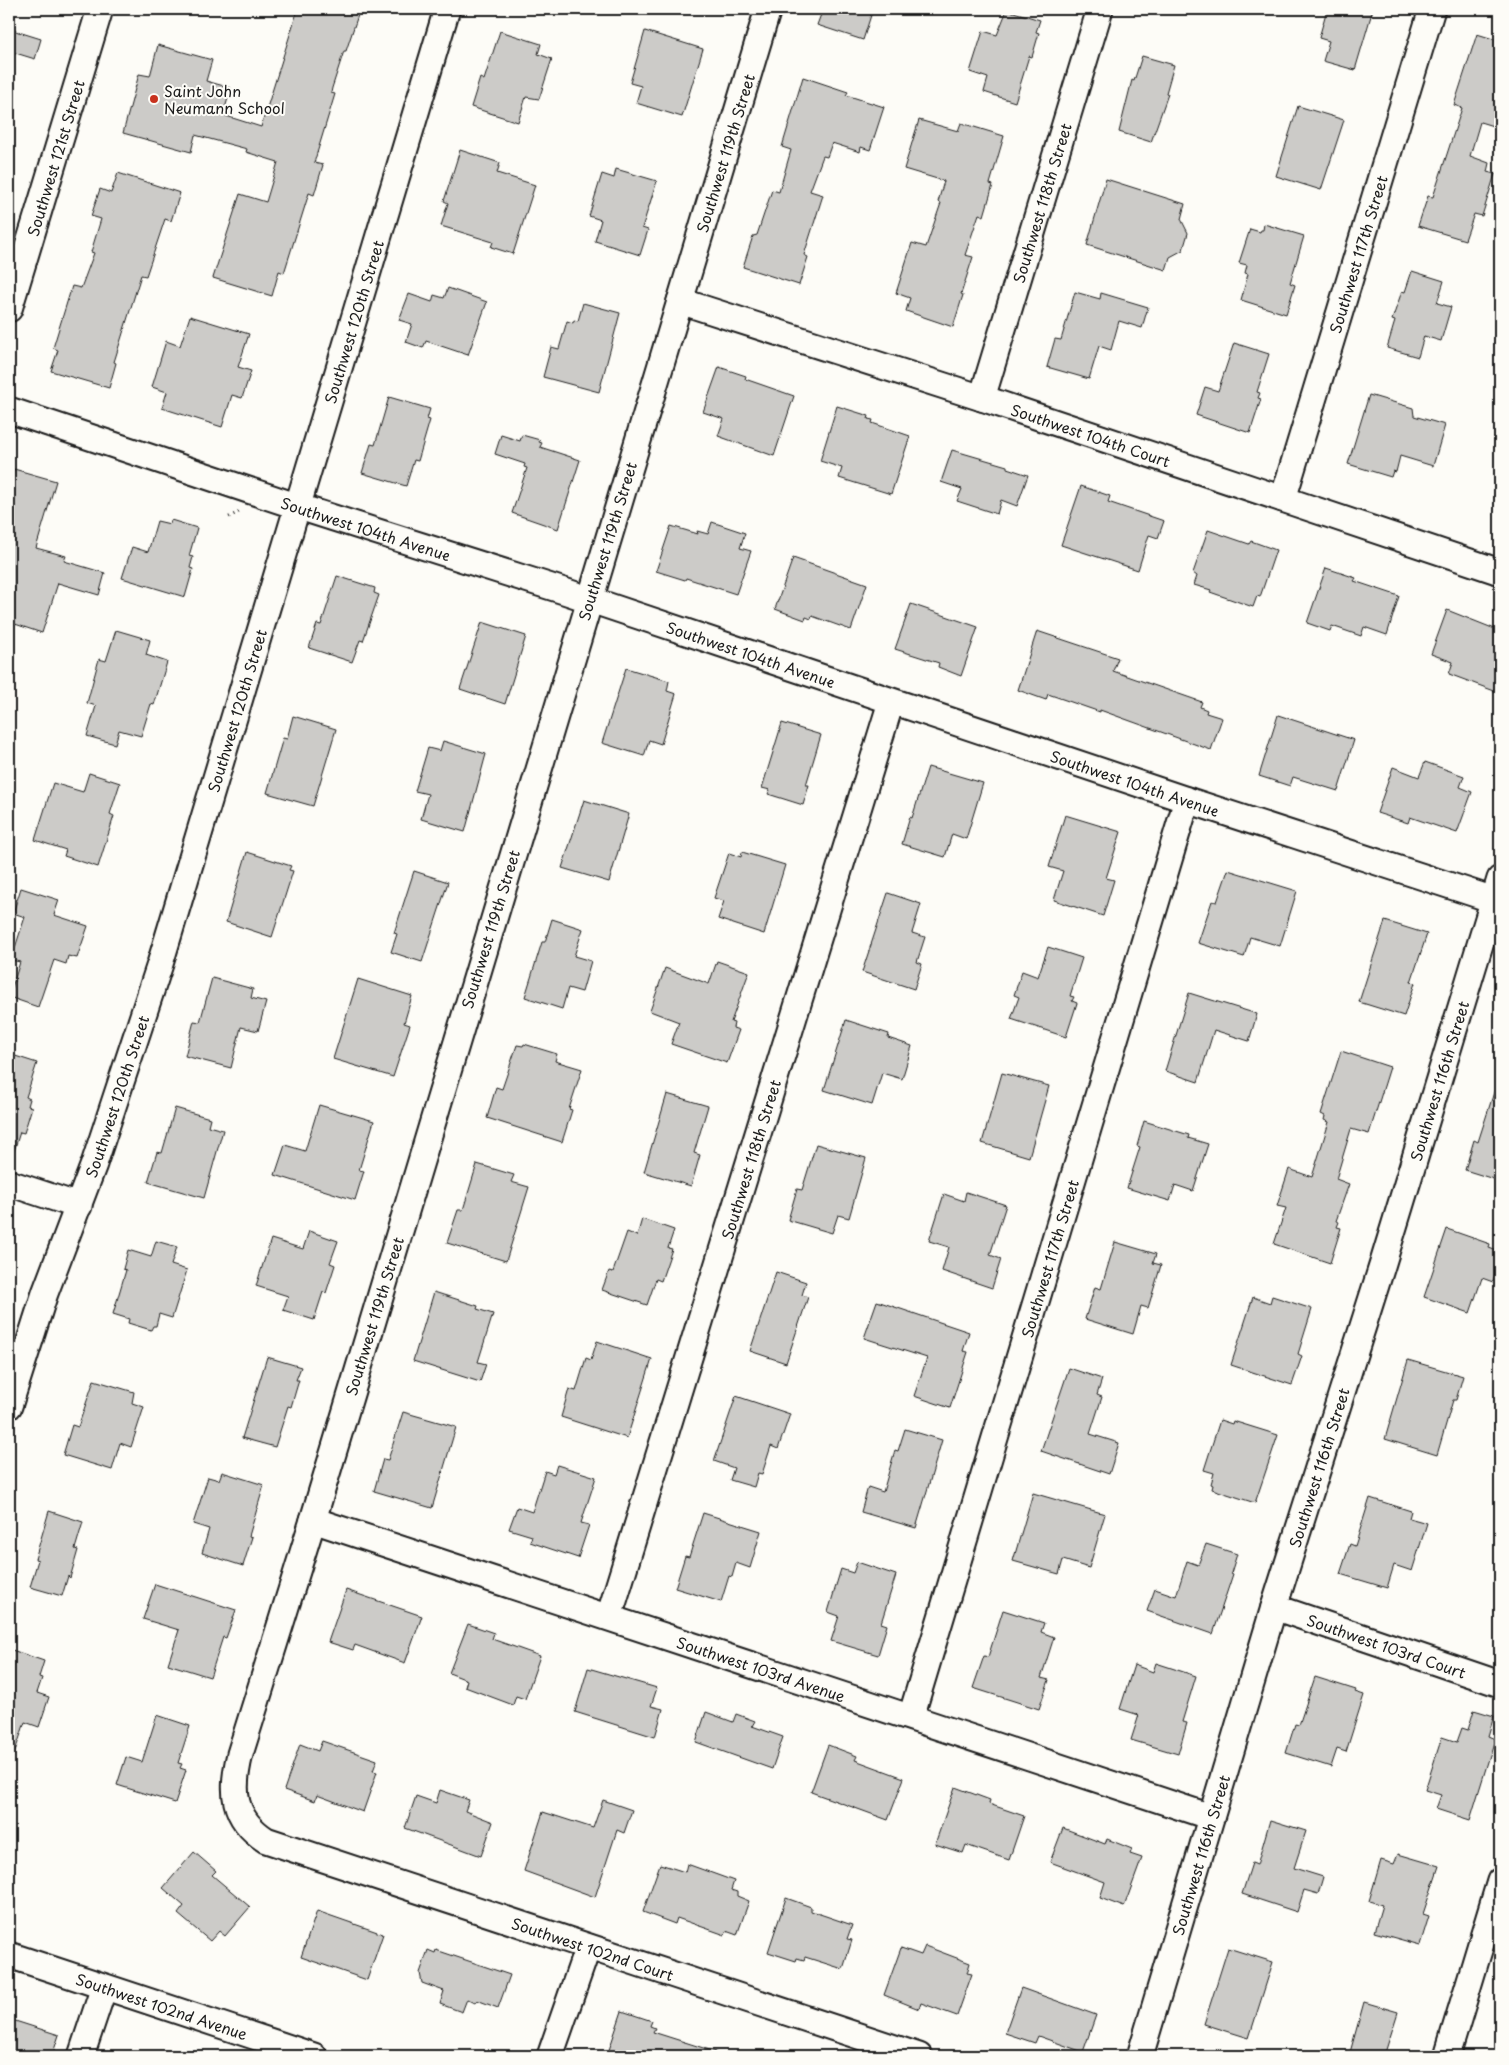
<svg xmlns="http://www.w3.org/2000/svg" width="1509" height="2065" font-family="'Playpen Sans',sans-serif">
	<style>
		.building { fill: #cccbc8; stroke: #1c1c1c }
		.lines { fill: none; stroke-linecap: round; stroke-linejoin: round }
		.minor-casing { stroke: #1c1c1c; stroke-width: 29 }
		.path { stroke: #1c1c1c; stroke-width: 3; stroke-dasharray: 1 4; stroke-linecap: butt }
		.minor { stroke: #fdfcf7; stroke-width: 25 }
		.poi-dot { fill: #c8321e; stroke: #fdfcf7; stroke-width: 2 }
		.labels { text-anchor: middle; dominant-baseline: central; stroke-width: 4; stroke-linejoin: round; paint-order: stroke }
		.poi-label { font-size: 15px; fill: #1c1c1c; stroke: #fdfcf7; text-anchor: start }
		.street-label { font-size: 15px; fill: #1c1c1c; stroke: #fdfcf7 }
	</style>
	<rect width="100%" height="100%" fill="#fdfcf7"/>
	<filter id="ink" filterUnits="userSpaceOnUse"><feTurbulence type="fractalNoise" baseFrequency=".02" numOctaves="2"/><feDisplacementMap in="SourceGraphic" scale="10" xChannelSelector="R" yChannelSelector="G"/><feConvolveMatrix kernelMatrix="1 2 1 2 8 2 1 2 1" color-interpolation-filters="sRGB"/></filter>
	<g filter="url(#ink)">
		<g class="building">
			<polygon points="298,9 360,9 346,51 344,51 332,88 331,93 335,94 314,163 323,165 314,195 309,193 284,273 279,271 272,296 213,278 240,194 266,202 278,162 246,152 247,149 195,135 191,152 123,133 139,74 150,76 158,45 212,60 206,81 231,88 223,115 261,127"/>
			<polygon points="823,9 873,9 863,40 817,25"/>
			<polygon points="1327,9 1373,9 1355,70 1323,61 1329,41 1319,38"/>
			<polygon points="1007,10 1040,20 1036,32 1039,33 1032,57 1029,56 1015,102 984,92 988,78 970,72 983,31 997,35"/>
			<polygon points="9,29 41,39 35,59 9,51"/>
			<polygon points="500,31 541,44 538,54 552,59 539,99 526,97 518,122 471,107 480,78 484,80"/>
			<polygon points="645,31 703,49 682,117 636,103 641,86 630,83"/>
			<polygon points="1477,34 1500,41 1500,119 1495,117 1493,126 1480,122 1470,156 1489,163 1487,172 1495,174 1482,216 1474,214 1465,240 1418,226 1428,196 1433,197 1462,108 1454,105"/>
			<polygon points="1142,56 1174,65 1166,93 1168,94 1151,142 1119,132 1132,80 1134,81"/>
			<polygon points="803,77 848,92 846,95 884,107 870,150 861,147 860,152 832,143 827,157 823,156 810,191 823,195 804,255 808,257 799,285 743,267 753,236 757,235 772,190 779,192 791,150 782,147"/>
			<polygon points="1298,106 1344,120 1321,190 1276,176"/>
			<polygon points="919,120 958,131 961,123 1004,136 990,184 993,185 984,216 979,214 965,255 973,257 961,294 963,295 953,327 906,311 910,298 896,293 912,243 926,247 941,203 938,202 944,181 904,169"/>
			<polygon points="460,150 500,163 497,173 535,185 513,254 491,247 493,242 441,226 448,203 444,201"/>
			<polygon points="616,169 657,181 642,228 648,230 640,255 595,241 601,220 589,216 602,174 614,178"/>
			<polygon points="118,173 180,193 171,221 165,219 146,276 141,275 114,362 116,363 109,388 51,371 58,350 53,348 72,286 81,288 94,253 91,252 101,219 91,216 100,189 111,193"/>
			<polygon points="1106,179 1185,204 1181,219 1188,233 1183,250 1170,257 1166,270 1087,245"/>
			<polygon points="1264,224 1304,236 1290,283 1295,285 1286,314 1241,300 1248,274 1245,273 1247,265 1239,263 1250,229 1260,232 1261,230 1263,230"/>
			<polygon points="1412,271 1444,281 1437,303 1451,307 1441,341 1424,336 1418,357 1387,348 1395,321 1392,320 1402,291 1405,292"/>
			<polygon points="448,288 487,302 468,355 426,341 423,348 406,342 412,324 399,320 409,294 432,302 434,295 444,298"/>
			<polygon points="1075,292 1100,299 1101,293 1148,307 1142,328 1119,321 1111,350 1099,346 1089,379 1047,367 1055,339 1061,340"/>
			<polygon points="583,303 620,313 599,392 543,377 551,347 559,349 567,321 573,323 574,320 578,321"/>
			<polygon points="190,316 249,334 238,367 251,371 242,398 232,395 222,427 162,408 167,392 152,387 166,341 180,346"/>
			<polygon points="1234,343 1269,354 1257,392 1260,393 1258,398 1261,399 1250,433 1196,415 1205,387 1218,391"/>
			<polygon points="719,367 746,376 745,379 794,396 774,456 718,436 724,419 703,412"/>
			<polygon points="1369,395 1413,408 1414,416 1445,425 1433,466 1400,456 1396,472 1393,471 1391,477 1348,464"/>
			<polygon points="389,397 430,409 427,419 430,420 418,461 414,460 406,486 362,473 371,444 375,445"/>
			<polygon points="837,406 869,416 868,419 873,420 872,423 910,436 891,494 839,478 842,468 820,461"/>
			<polygon points="501,435 520,441 522,435 540,440 539,442 542,443 540,447 580,460 558,529 512,513 527,468 524,467 525,464 495,454"/>
			<polygon points="952,450 1007,466 1007,468 1028,475 1017,506 1001,500 997,514 957,501 962,489 941,482"/>
			<polygon points="14,469 56,481 36,548 66,556 64,561 105,573 99,595 58,583 42,633 9,622 9,487"/>
			<polygon points="1081,486 1110,496 1108,502 1164,521 1158,538 1149,535 1138,570 1061,545"/>
			<polygon points="171,520 197,528 189,556 193,557 190,568 193,569 185,597 122,578 132,547 148,552 157,521 170,524"/>
			<polygon points="712,522 745,533 740,548 751,551 736,594 686,578 685,580 656,571 671,526 698,534 697,531 708,534"/>
			<polygon points="1208,530 1249,544 1251,541 1276,550 1260,597 1257,596 1253,607 1210,592 1211,590 1194,585 1197,576 1193,573"/>
			<polygon points="793,558 867,584 851,630 812,616 811,619 806,617 805,620 775,609"/>
			<polygon points="1326,568 1356,578 1354,581 1399,596 1387,635 1364,627 1361,636 1332,626 1330,631 1307,623"/>
			<polygon points="337,576 375,588 374,593 379,595 363,641 360,640 352,662 309,648 317,624 321,625"/>
			<polygon points="911,604 978,627 961,676 938,667 939,663 895,649"/>
			<polygon points="1447,610 1500,631 1500,680 1497,692 1449,674 1453,662 1431,654"/>
			<polygon points="482,622 526,636 505,704 460,689"/>
			<polygon points="116,630 150,640 146,655 167,662 154,705 151,704 141,736 119,730 115,744 87,736 96,706 87,703 99,659 106,661"/>
			<polygon points="1037,631 1118,658 1113,671 1202,702 1200,707 1207,710 1206,713 1222,718 1211,750 1100,710 1100,712 1048,694 1046,700 1018,690"/>
			<polygon points="626,668 669,681 667,691 676,694 661,744 649,740 644,756 602,743"/>
			<polygon points="1278,715 1354,740 1338,791 1293,777 1290,786 1259,776"/>
			<polygon points="293,716 336,729 313,806 267,793 283,738 287,739"/>
			<polygon points="782,723 821,735 806,785 809,785 803,805 768,794 770,790 762,788"/>
			<polygon points="443,741 486,754 465,832 421,819 428,794 415,791 428,748 440,751"/>
			<polygon points="1425,762 1464,776 1460,787 1472,792 1457,833 1410,817 1408,823 1377,813 1393,767 1419,777"/>
			<polygon points="928,767 983,783 966,839 952,834 945,857 902,844 910,817 912,818"/>
			<polygon points="89,773 120,783 110,814 114,816 98,867 64,856 66,850 35,840 53,783 83,792"/>
			<polygon points="584,800 629,814 609,882 562,868"/>
			<polygon points="1065,815 1121,832 1106,878 1114,880 1103,916 1054,900 1063,871 1049,867"/>
			<polygon points="247,852 291,866 289,870 293,871 272,937 226,922"/>
			<polygon points="742,852 785,865 764,934 718,919 724,901 714,898 729,853 741,857"/>
			<polygon points="1228,870 1297,891 1280,946 1250,937 1244,957 1198,943 1212,901 1217,902"/>
			<polygon points="414,871 448,882 422,962 391,952 397,934 394,933"/>
			<polygon points="21,888 59,900 54,915 88,926 77,958 68,956 66,964 54,960 38,1007 9,997 20,962 11,960 25,917 13,913"/>
			<polygon points="888,893 921,904 912,933 925,937 917,962 922,964 914,989 862,972"/>
			<polygon points="552,919 583,929 574,956 591,961 582,992 568,988 562,1009 525,997 542,942 545,942"/>
			<polygon points="1385,921 1427,934 1411,982 1415,983 1404,1016 1359,1002"/>
			<polygon points="1048,947 1082,958 1070,996 1074,997 1072,1001 1077,1003 1066,1037 1011,1019 1019,997 1014,995 1022,971 1038,977"/>
			<polygon points="717,961 749,972 731,1022 734,1023 733,1028 739,1030 727,1063 671,1044 679,1022 650,1011 665,968 709,984"/>
			<polygon points="212,978 253,989 251,998 266,1002 258,1031 241,1027 231,1068 185,1056 194,1021 200,1022"/>
			<polygon points="358,979 412,996 404,1023 410,1025 393,1077 333,1059"/>
			<polygon points="1189,993 1257,1014 1249,1041 1214,1030 1198,1082 1165,1071"/>
			<polygon points="846,1020 889,1034 888,1038 912,1046 902,1079 882,1073 872,1105 824,1090"/>
			<polygon points="524,1044 557,1054 555,1061 582,1069 569,1109 572,1110 562,1142 487,1118 496,1087 502,1089 517,1045 523,1046"/>
			<polygon points="1341,1051 1390,1067 1369,1134 1351,1129 1336,1179 1349,1184 1336,1221 1339,1222 1337,1227 1341,1228 1330,1263 1274,1244 1286,1208 1277,1206 1289,1169 1312,1177 1329,1122 1324,1120 1325,1116 1321,1114"/>
			<polygon points="9,1054 37,1063 26,1097 30,1099 28,1106 32,1107 24,1133 20,1132 13,1154 9,1153"/>
			<polygon points="1002,1073 1049,1086 1029,1157 982,1143"/>
			<polygon points="1496,1086 1500,1087 1500,1181 1465,1170 1474,1140 1478,1142"/>
			<polygon points="667,1094 708,1106 694,1153 700,1155 691,1186 644,1172"/>
			<polygon points="319,1105 374,1121 359,1170 364,1171 355,1200 275,1175 285,1145 305,1151"/>
			<polygon points="175,1108 210,1118 208,1126 223,1130 204,1198 148,1182 157,1152 162,1153"/>
			<polygon points="1144,1121 1189,1135 1188,1138 1208,1144 1193,1191 1175,1185 1170,1201 1127,1188 1140,1147 1137,1146"/>
			<polygon points="816,1144 866,1158 849,1218 838,1215 832,1233 788,1220 797,1189 802,1190"/>
			<polygon points="477,1164 514,1175 511,1182 529,1187 506,1261 447,1243 458,1210 463,1210"/>
			<polygon points="966,1192 1006,1205 990,1255 1001,1259 992,1288 942,1271 949,1247 929,1241 944,1194 964,1201"/>
			<polygon points="642,1219 674,1230 668,1248 672,1249 661,1281 656,1279 647,1305 602,1290 609,1271 613,1272 627,1232 637,1236"/>
			<polygon points="1447,1229 1490,1244 1489,1248 1500,1252 1500,1260 1493,1282 1482,1278 1470,1313 1424,1297"/>
			<polygon points="309,1231 338,1241 330,1263 335,1265 326,1293 323,1292 314,1320 283,1310 288,1296 256,1286 271,1239 303,1249"/>
			<polygon points="156,1241 177,1247 171,1265 187,1270 172,1318 159,1314 156,1326 153,1326 151,1330 128,1323 129,1319 113,1314 126,1270 123,1269 128,1250 151,1257"/>
			<polygon points="1115,1242 1156,1254 1153,1263 1161,1265 1148,1308 1141,1306 1133,1334 1085,1319 1095,1287 1101,1289"/>
			<polygon points="776,1272 806,1282 802,1295 808,1297 786,1363 750,1351"/>
			<polygon points="434,1292 478,1306 477,1309 493,1314 478,1362 486,1364 480,1382 413,1361"/>
			<polygon points="1272,1296 1312,1309 1298,1354 1302,1356 1292,1385 1231,1365 1253,1297 1270,1303"/>
			<polygon points="877,1301 969,1332 963,1351 968,1352 950,1408 914,1396 927,1358 864,1338"/>
			<polygon points="597,1341 652,1359 627,1438 561,1417 569,1389 576,1391 586,1358 591,1360"/>
			<polygon points="267,1357 301,1367 296,1380 299,1380 291,1407 288,1406 275,1447 242,1438"/>
			<polygon points="1408,1360 1463,1376 1456,1400 1453,1400 1437,1455 1385,1439"/>
			<polygon points="1069,1368 1102,1379 1097,1395 1102,1397 1090,1434 1119,1443 1109,1474 1041,1451"/>
			<polygon points="94,1380 134,1392 132,1403 144,1407 131,1447 120,1443 112,1470 63,1455 72,1425 78,1427"/>
			<polygon points="736,1396 790,1414 778,1449 771,1446 762,1474 758,1473 754,1487 730,1480 734,1468 714,1461"/>
			<polygon points="403,1412 456,1427 432,1508 374,1491 383,1459 388,1460"/>
			<polygon points="1220,1420 1232,1424 1233,1421 1278,1435 1255,1503 1212,1489 1213,1485 1211,1484 1214,1473 1204,1470"/>
			<polygon points="905,1429 942,1440 916,1528 861,1512 868,1487 883,1492 895,1450 898,1451"/>
			<polygon points="557,1465 596,1477 581,1523 589,1525 578,1558 530,1542 532,1536 509,1529 517,1507 532,1512 545,1471 554,1474"/>
			<polygon points="222,1472 264,1485 249,1536 252,1537 243,1566 202,1553 209,1529 193,1524 208,1477 219,1480"/>
			<polygon points="1033,1493 1105,1514 1089,1568 1063,1560 1059,1574 1013,1561"/>
			<polygon points="1370,1498 1411,1511 1409,1518 1427,1523 1412,1571 1394,1565 1387,1588 1340,1574 1350,1544 1355,1546"/>
			<polygon points="49,1511 83,1522 75,1549 78,1550 70,1578 68,1576 62,1596 30,1587 38,1560 35,1559"/>
			<polygon points="703,1513 761,1531 750,1568 736,1563 732,1577 729,1576 721,1602 675,1588 685,1556 689,1557"/>
			<polygon points="1206,1544 1237,1554 1231,1573 1233,1574 1213,1634 1147,1611 1155,1589 1176,1596 1187,1561 1198,1565"/>
			<polygon points="857,1562 896,1575 881,1623 887,1625 878,1655 831,1641 839,1616 828,1612 841,1569 853,1573"/>
			<polygon points="155,1584 236,1610 226,1638 223,1637 210,1677 168,1664 179,1630 143,1619"/>
			<polygon points="346,1590 422,1616 405,1663 355,1645 353,1650 328,1642"/>
			<polygon points="1003,1610 1044,1623 1041,1632 1054,1637 1041,1678 1049,1680 1039,1709 973,1688 984,1656 988,1657"/>
			<polygon points="468,1624 494,1633 492,1639 540,1656 525,1699 516,1696 513,1705 465,1687 467,1680 449,1673"/>
			<polygon points="9,1649 44,1661 39,1677 42,1678 37,1693 49,1697 39,1727 25,1722 12,1760 9,1759"/>
			<polygon points="1156,1663 1196,1676 1182,1722 1187,1723 1178,1754 1131,1740 1139,1715 1120,1709 1134,1665 1153,1672"/>
			<polygon points="588,1668 657,1688 651,1706 663,1709 655,1737 575,1712"/>
			<polygon points="1315,1677 1356,1690 1355,1692 1364,1695 1346,1752 1337,1749 1331,1767 1286,1753 1295,1724 1299,1725"/>
			<polygon points="1474,1710 1494,1716 1488,1736 1495,1739 1470,1820 1436,1809 1441,1795 1425,1790 1442,1737 1457,1742 1462,1728 1468,1730"/>
			<polygon points="706,1712 733,1722 736,1714 755,1721 752,1726 783,1737 772,1769 696,1742"/>
			<polygon points="157,1715 190,1726 178,1763 182,1764 180,1768 186,1770 175,1803 117,1785 126,1757 142,1762"/>
			<polygon points="322,1741 377,1760 373,1771 377,1772 363,1812 317,1795 315,1801 284,1790 300,1744 318,1751"/>
			<polygon points="828,1745 857,1756 855,1760 904,1778 888,1820 811,1792"/>
			<polygon points="955,1787 990,1800 989,1804 1024,1816 1009,1860 966,1845 963,1853 935,1844"/>
			<polygon points="440,1790 469,1800 465,1811 493,1822 481,1856 405,1828 416,1796 436,1803"/>
			<polygon points="603,1800 632,1810 624,1833 617,1830 595,1897 524,1871 543,1812 593,1828"/>
			<polygon points="1270,1820 1306,1831 1294,1868 1323,1877 1318,1894 1304,1890 1297,1912 1242,1894 1252,1863 1257,1865"/>
			<polygon points="1063,1828 1105,1844 1107,1839 1132,1849 1130,1854 1142,1858 1124,1907 1100,1898 1105,1882 1050,1862"/>
			<polygon points="194,1852 216,1871 212,1875 250,1907 225,1936 219,1931 210,1941 178,1914 184,1906 163,1888"/>
			<polygon points="1398,1854 1439,1866 1423,1914 1429,1916 1420,1945 1374,1932 1382,1905 1369,1901 1381,1860 1394,1864"/>
			<polygon points="660,1864 685,1872 687,1864 734,1881 731,1890 737,1892 737,1896 749,1901 737,1935 726,1931 725,1935 677,1918 675,1924 643,1912"/>
			<polygon points="786,1898 811,1907 811,1911 852,1925 847,1939 852,1940 843,1969 805,1957 804,1960 797,1958 796,1961 768,1952"/>
			<polygon points="317,1911 383,1934 367,1980 301,1957"/>
			<polygon points="925,1946 970,1963 967,1973 972,1974 957,2016 921,2003 919,2009 884,1995 901,1948 921,1955"/>
			<polygon points="1228,1948 1273,1962 1249,2038 1204,2024"/>
			<polygon points="428,1950 435,1953 436,1950 510,1975 498,2008 477,2000 475,2003 467,1999 462,2012 440,2004 444,1991 422,1983 420,1973"/>
			<polygon points="1021,1988 1096,2015 1083,2052 1038,2036 1035,2043 1005,2033"/>
			<polygon points="1364,2002 1398,2012 1384,2056 1349,2056"/>
			<polygon points="622,2011 652,2021 650,2026 655,2028 653,2032 716,2052 715,2056 607,2056"/>
			<polygon points="9,2019 59,2035 52,2056 9,2056"/>
		</g>
		<g class="lines">
			<defs>
				<g id="minor">
					<path id="s1" d="M768,9L313,1520L240,1754C231,1790 232,1818 266,1840L919,2056"/>
					<path id="s2" d="M680,301L982,398L1500,572"/>
					<path id="s3" d="M9,309L100,9"/>
					<path id="s4" d="M982,398L1100,9"/>
					<path id="s5" d="M9,410L296,506L567,592L1187,800L1494,900"/>
					<path id="s6" d="M1283,499L1432,9"/>
					<polyline points="9,1183 79,1206"/>
					<path id="s7" d="M9,1406L45,1293L94,1164L160,964L447,9"/>
					<path id="s8" d="M313,1520L1211,1817"/>
					<path id="s9" d="M1274,1607L1500,1684"/>
					<path id="s10" d="M609,1617L891,702"/>
					<path id="s11" d="M911,1717L1187,800"/>
					<path id="s12" d="M9,1955L314,2056"/>
					<polyline points="81,2056 104,1987"/>
					<polyline points="550,2056 588,1947"/>
					<path id="s13" d="M1140,2056L1274,1607L1382,1266L1500,879"/>
					<polyline points="1447,2056 1500,1881"/>
				</g>
			</defs>
			<use href="#minor" class="minor-casing"/>
			<polyline class="path" points="229,517 239,512"/>
			<use href="#minor" class="minor"/>
		</g>
	</g>
	<circle class="poi-dot" cx="154" cy="99" r="5"/>
	<g class="labels">
		<g class="poi-label">
			<text x="164" y="90">Saint John<tspan x="164" dy="17">Neumann School</tspan></text>
		</g>
		<g class="street-label">
			<text transform="translate(725 153) rotate(-73)">Southwest 119th Street</text>
			<text stroke="none"><textPath href="#s3" startOffset="158">Southwest 121st Street</textPath></text>
			<text stroke="none"><textPath href="#s4" startOffset="204">Southwest 118th Street</textPath></text>
			<text stroke="none"><textPath href="#s6" startOffset="256">Southwest 117th Street</textPath></text>
			<text stroke="none"><textPath href="#s7" startOffset="1138">Southwest 120th Street</textPath></text>
			<text stroke="none"><textPath href="#s2" startOffset="432">Southwest 104th Court</textPath></text>
			<text stroke="none"><textPath href="#s5" startOffset="376">Southwest 104th Avenue</textPath></text>
			<text transform="translate(607 541) rotate(-73)">Southwest 119th Street</text>
			<text stroke="none"><textPath href="#s5" startOffset="781">Southwest 104th Avenue</textPath></text>
			<text stroke="none"><textPath href="#s7" startOffset="732">Southwest 120th Street</textPath></text>
			<text stroke="none"><textPath href="#s5" startOffset="1186">Southwest 104th Avenue</textPath></text>
			<text transform="translate(490 929) rotate(-73)">Southwest 119th Street</text>
			<text stroke="none"><textPath href="#s13" startOffset="1020">Southwest 116th Street</textPath></text>
			<text stroke="none"><textPath href="#s7" startOffset="328">Southwest 120th Street</textPath></text>
			<text stroke="none"><textPath href="#s10" startOffset="479">Southwest 118th Street</textPath></text>
			<text stroke="none"><textPath href="#s11" startOffset="479">Southwest 117th Street</textPath></text>
			<text transform="translate(374 1316) rotate(-73)">Southwest 119th Street</text>
			<text stroke="none"><textPath href="#s13" startOffset="615">Southwest 116th Street</textPath></text>
			<text stroke="none"><textPath href="#s9" startOffset="119">Southwest 103rd Court</textPath></text>
			<text stroke="none"><textPath href="#s8" startOffset="472">Southwest 103rd Avenue</textPath></text>
			<text stroke="none"><textPath href="#s13" startOffset="210">Southwest 116th Street</textPath></text>
			<text stroke="none"><textPath href="#s1" startOffset="2265">Southwest 102nd Court</textPath></text>
			<text stroke="none"><textPath href="#s12" startOffset="161">Southwest 102nd Avenue</textPath></text>
		</g>
	</g>
	<rect width="1509" height="2065" fill="none" stroke="#fdfcf7" stroke-width="30"/>
	<rect x="15" y="15" width="1479" height="2035" fill="none" stroke="#1c1c1c" stroke-width="2" filter="url(#ink)"/>
</svg>
